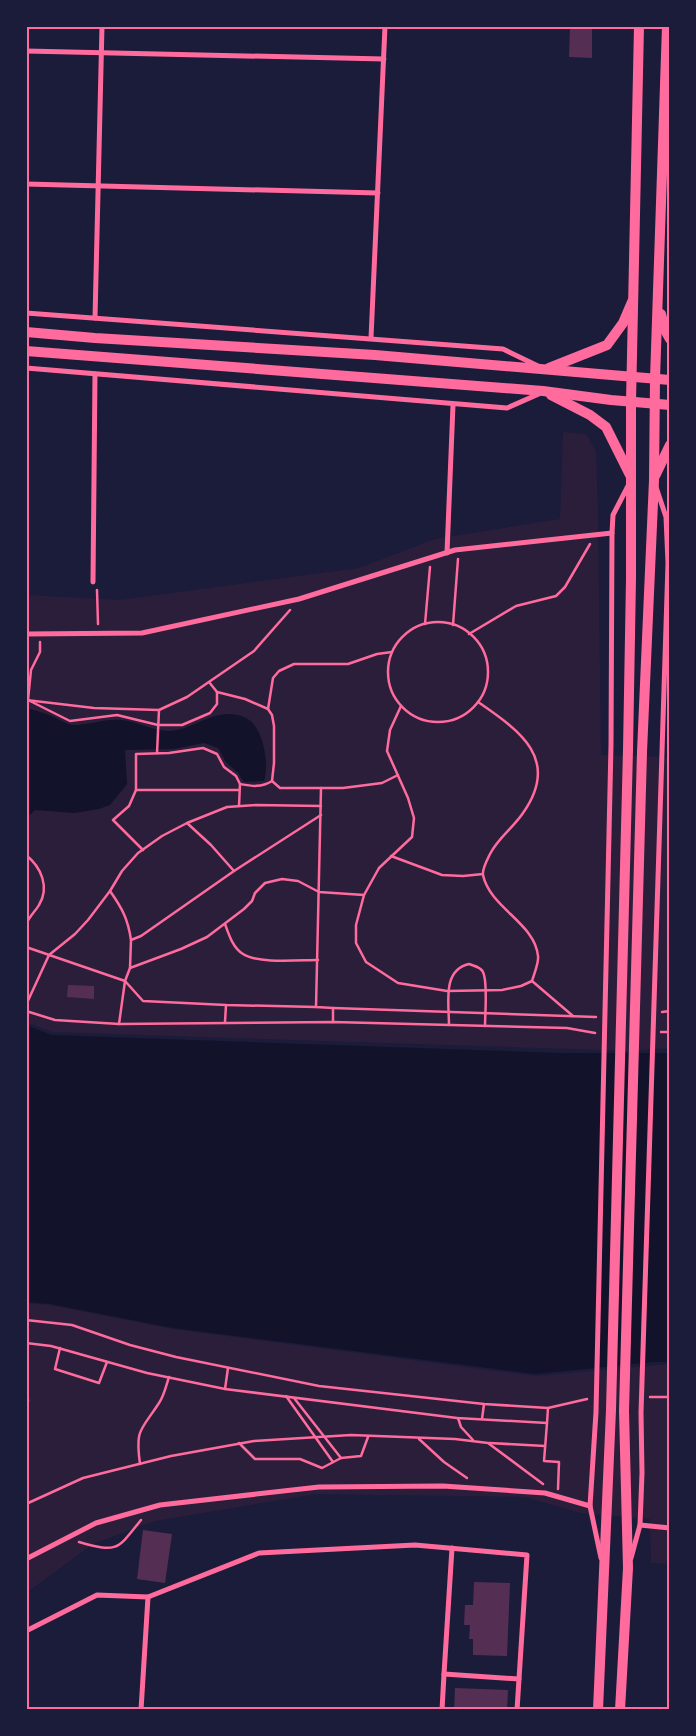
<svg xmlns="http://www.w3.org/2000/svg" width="696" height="1736" font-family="Barlow,sans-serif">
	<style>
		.green { fill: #2a1e3b }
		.water { fill: #12122b }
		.building { fill: #542f53 }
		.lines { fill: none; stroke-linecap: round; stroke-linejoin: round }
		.path { stroke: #ff6b9d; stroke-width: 2.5 }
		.minor { stroke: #ff6b9d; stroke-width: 5 }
		.secondary { stroke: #ff6b9d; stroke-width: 10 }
		.neatline { fill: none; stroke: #ff6b9d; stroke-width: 2 }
	</style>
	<rect width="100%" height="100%" fill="#1b1b3a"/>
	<g class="green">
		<polygon points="563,432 586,434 596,451 598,510 601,755 670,757 670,1048 629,1051 52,1032 26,1022 26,595 120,600 359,568 435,539 560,519"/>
		<polygon points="26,1303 50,1305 173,1329 536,1376 670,1364 670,1564 651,1563 650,1519 580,1513 525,1497 315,1494 155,1521 93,1544 26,1593"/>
	</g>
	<g class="water">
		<path d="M30,709C37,711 45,713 52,716C58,719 66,724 73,725C89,725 105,718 122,720C138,722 153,731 170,731C195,730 215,706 244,717C263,724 270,764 264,781L244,782L238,773L226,762L218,748L204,743L174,749L125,750L127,784L110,805L99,809L74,813L35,810L26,818V738L28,735L26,733V713Z"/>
		<polygon points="26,1025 51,1035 559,1053 670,1053 670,1362 654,1362 535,1374 173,1328 50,1304 26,1302"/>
	</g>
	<g class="building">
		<polygon points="570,26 592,26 592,58 569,57"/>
		<polygon points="68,985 94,986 94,999 67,997"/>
		<polygon points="143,1530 172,1534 165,1583 137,1579"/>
		<polygon points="474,1582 510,1583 507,1656 473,1655 473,1639 469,1639 470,1625 464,1625 465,1605 473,1605"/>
		<polygon points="455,1688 508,1690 507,1710 454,1710"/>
	</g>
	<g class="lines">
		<g class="path">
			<polyline points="97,590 98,624"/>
			<circle cx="438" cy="672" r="50"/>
			<polyline points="425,624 430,567"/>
			<polyline points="453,625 458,559"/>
			<polyline points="469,634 516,606 556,596 565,587 590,544"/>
			<polyline points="40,642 40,652 31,670 28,700 70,721 117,715 158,725 182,725 210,713 217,704 217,692 209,682"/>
			<polyline points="217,692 245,699 268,709"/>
			<polyline points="26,700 94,708 159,710 187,697 254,651 290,610"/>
			<path d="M401,706L390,730L387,751L408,798L414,818L412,837L379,868L364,895L356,925V943L366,962L398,983L447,991L502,990L521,986L532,981C534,974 539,963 538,956C535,923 490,908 483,875C482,869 487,860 490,854C498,838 513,828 523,813C561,759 520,731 478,702"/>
			<polyline points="157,753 159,710"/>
			<polyline points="272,781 274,763 274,726 272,715 268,709 273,678 279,671 294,664 348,664 377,654 392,652"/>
			<path d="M240,784C251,786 261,788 272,781L280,788H343L382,783L398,775"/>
			<polyline points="321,788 316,1007 333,1008 333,1022"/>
			<polyline points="136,790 239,790"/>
			<polyline points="321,815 234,871 141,936 131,940 130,968 181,949 207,937 244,909 252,901 255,893 265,883 282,879 298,881 319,892 364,895"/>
			<polyline points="187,823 211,845 234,871"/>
			<polyline points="143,850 113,820 129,806 136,790 136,754 169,753 203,748 217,754 224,767 236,776 240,784 239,806"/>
			<path d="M26,855C41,867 50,887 39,905C35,912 29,916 26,925"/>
			<polyline points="391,856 442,875 463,876 483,874"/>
			<polyline points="110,891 122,871 138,853 162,836 187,823 227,807 256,805 321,806"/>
			<path d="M225,924C229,935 233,948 243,954C258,964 299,960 318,960"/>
			<polyline points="26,947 125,981 143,1001 226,1005 316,1007"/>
			<polyline points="532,981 573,1016"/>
			<path d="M26,1005L49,955L75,934L88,920L110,891C122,908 128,919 131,940"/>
			<polyline points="333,1008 596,1017"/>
			<polyline points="26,1011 55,1020 119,1024 333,1022 567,1028 595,1033"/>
			<polyline points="662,1012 670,1011"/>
			<polyline points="225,1022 226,1005"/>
			<polyline points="119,1024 125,981 130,968"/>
			<path d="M449,1025C449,1003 442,970 469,964C474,966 481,967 483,972C488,982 485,1014 485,1026"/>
			<polyline points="661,1032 670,1032"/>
			<polyline points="26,1320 72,1325 130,1345 176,1357 319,1386 484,1404 548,1408 587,1399"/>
			<polyline points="26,1343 51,1346 147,1373 225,1389 457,1418 547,1423 544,1461 559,1462 558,1489"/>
			<polyline points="60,1348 55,1369 99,1383 107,1362"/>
			<polyline points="26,1375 28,1401 26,1407"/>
			<polyline points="225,1389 228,1368"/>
			<polyline points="286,1396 333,1462"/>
			<polyline points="650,1397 670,1397"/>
			<polyline points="294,1398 341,1458"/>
			<polyline points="458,1418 461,1427 473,1440"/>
			<polyline points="482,1419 484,1404"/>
			<polyline points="547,1423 548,1408"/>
			<polyline points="419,1439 444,1462 467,1478"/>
			<polyline points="239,1443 255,1459 300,1459 322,1468 341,1458 361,1456 368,1437"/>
			<polyline points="489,1443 545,1446"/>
			<path d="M140,1464C135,1428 141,1431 159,1403C164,1396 166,1386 169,1377"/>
			<polyline points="26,1504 83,1478 171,1456 254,1441 351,1435 455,1439 488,1443 543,1484"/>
			<path d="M79,1542C118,1553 117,1550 141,1520"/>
		</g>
		<g class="minor">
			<polyline points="26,51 384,59"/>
			<polyline points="26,184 378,193"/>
			<polyline points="26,313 503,349 538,366"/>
			<polyline points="95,318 102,26"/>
			<polyline points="371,338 385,26"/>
			<polyline points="26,368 507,408 541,393"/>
			<polyline points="447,553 453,405"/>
			<polyline points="93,582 95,374"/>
			<polyline points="26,634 142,633 299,599 455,550 612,533"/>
			<polyline points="640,1525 670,1528"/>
			<polyline points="601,1558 590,1506 596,1412 611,745 612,533 613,515 629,484"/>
			<polyline points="631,1558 640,1525 642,1473 641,1413 668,563 666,517 656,487"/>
			<polyline points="26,1559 96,1523 160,1505 319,1487 443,1486 545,1493 590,1506"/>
			<polyline points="26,1631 97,1595 148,1597 259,1553 415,1545 527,1555 517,1710"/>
			<polyline points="444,1674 452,1548"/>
			<polyline points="141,1710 148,1597"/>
			<polyline points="442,1710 444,1674 519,1679"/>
		</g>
		<g class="secondary">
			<polyline points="661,314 665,330 670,339"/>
			<polyline points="26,332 95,338 375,355 670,380"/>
			<polyline points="26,351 543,391 611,400 670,405"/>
			<polyline points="549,368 607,345 623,323 632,302"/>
			<polyline points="551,395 590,415 606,427 630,475"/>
			<polyline points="655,476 670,445"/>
			<polyline points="598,1710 611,1410 628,750 631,578 631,402 639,26"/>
			<polyline points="620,1710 628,1568 624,1411 642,752 654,480 655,379 667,26"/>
		</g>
	</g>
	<rect width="696" height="1736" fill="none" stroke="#1b1b3a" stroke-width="55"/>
	<rect x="28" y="28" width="640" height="1680" class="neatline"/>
</svg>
